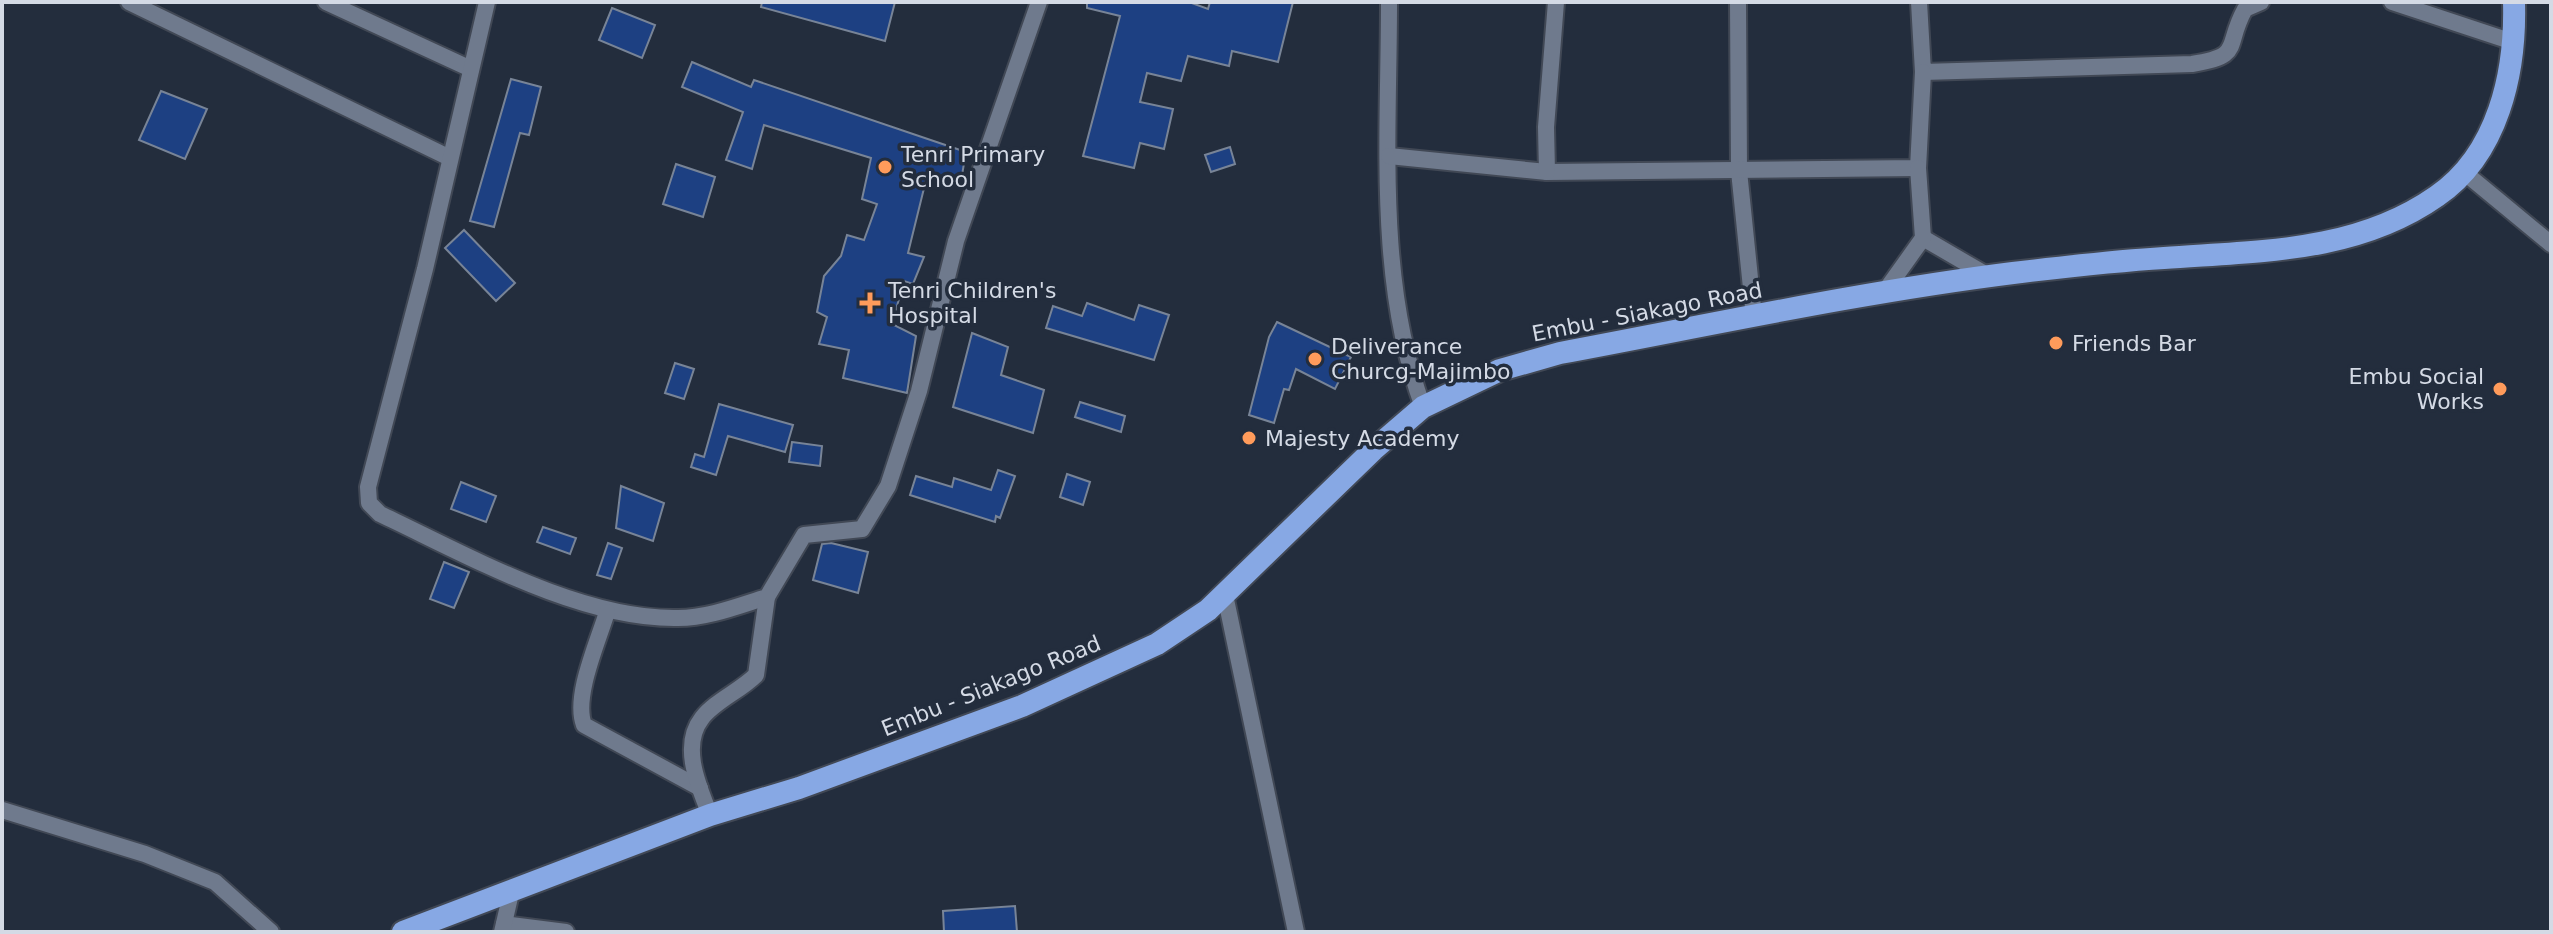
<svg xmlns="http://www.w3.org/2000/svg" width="2553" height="934" font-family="'DejaVu Sans',sans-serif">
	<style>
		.building { fill: #1d4082; stroke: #788497; stroke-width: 2 }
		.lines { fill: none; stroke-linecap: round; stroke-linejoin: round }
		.minor-casing { stroke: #414855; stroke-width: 20 }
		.trunk-casing { stroke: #414855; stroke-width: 26 }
		.minor { stroke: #6f7a8d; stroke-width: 16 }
		.trunk { stroke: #87a8e4; stroke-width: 22 }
		.poi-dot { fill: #ff9b5b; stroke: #232d3d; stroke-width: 3 }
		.labels { text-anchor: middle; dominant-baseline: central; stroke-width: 7; stroke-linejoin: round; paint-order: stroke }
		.poi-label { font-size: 22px; fill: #d4dae5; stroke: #232d3d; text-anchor: start }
		.street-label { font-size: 22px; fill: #d4dae5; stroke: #232d3d }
	</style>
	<rect width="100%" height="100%" fill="#232d3d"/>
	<g class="building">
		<polygon points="762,2 895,2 885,41 761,7"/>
		<polygon points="1087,2 1189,2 1208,9 1210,2 1293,2 1278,62 1232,51 1229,66 1188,56 1181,81 1147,73 1140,102 1173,109 1164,149 1140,143 1134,168 1083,156 1120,16 1087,8"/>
		<polygon points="612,8 655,25 642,58 599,40"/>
		<polygon points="692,62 751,87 754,80 966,152 961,181 928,172 908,253 924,257 913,284 904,281 892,324 916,336 907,393 843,378 849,350 819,344 827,317 817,312 824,276 841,256 847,235 864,240 877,204 862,199 871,158 764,125 752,169 726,160 743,112 682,87"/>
		<polygon points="511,79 541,87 529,135 520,133 494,227 470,221"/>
		<polygon points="161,91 207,109 185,159 139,140"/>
		<polygon points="1230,147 1235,164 1211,172 1205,155"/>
		<polygon points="676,164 715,177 703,217 663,204"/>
		<polygon points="464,230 515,283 496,301 445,248"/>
		<polygon points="1087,303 1134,320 1139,305 1169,315 1154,360 1046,328 1053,306 1082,316"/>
		<polygon points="1277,322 1351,357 1335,389 1296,369 1289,390 1284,389 1274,423 1249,415 1269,337"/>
		<polygon points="972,333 1008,347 1001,375 1044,390 1033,433 953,407"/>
		<polygon points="675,363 694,369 684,399 665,393"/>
		<polygon points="1080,402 1125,416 1121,432 1075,417"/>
		<polygon points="719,404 793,425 785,452 728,436 716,475 691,467 695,454 704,457"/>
		<polygon points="792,442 822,446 820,466 789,462"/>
		<polygon points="998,470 1015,476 1000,518 996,516 995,522 910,495 916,476 952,487 954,478 991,490"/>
		<polygon points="1067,474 1090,482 1083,505 1060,497"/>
		<polygon points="461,482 496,496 486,522 451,509"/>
		<polygon points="621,486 664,503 653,541 616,528"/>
		<polygon points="543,527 576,538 570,554 537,542"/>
		<polygon points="608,543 622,548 611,579 597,575"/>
		<polygon points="831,543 868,552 858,593 813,580 822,544"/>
		<polygon points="444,562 469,572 454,608 430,599"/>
		<polygon points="1015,906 1017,932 944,932 943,911"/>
	</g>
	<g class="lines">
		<defs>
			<g id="minor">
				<polyline points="129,2 450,158"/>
				<polyline points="326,2 471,69"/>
				<path d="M487,2L425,269L368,487L369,503L380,514C467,555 581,620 678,618C708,618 738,606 767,597L804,535L862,529L888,486L919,391L956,241L1039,2"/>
				<path d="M1389,2C1389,136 1376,280 1423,407"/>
				<polyline points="1738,2 1739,171 1754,317"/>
				<path d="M1919,2L1923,72L2192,64C2244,56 2224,47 2245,9L2261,2"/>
				<polyline points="2392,2 2513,42"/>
				<polyline points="1389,156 1547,172 1918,168 1923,72"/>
				<polyline points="1547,172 1546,127 1556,2"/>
				<polyline points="2465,173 2551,244"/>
				<polyline points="1923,238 1990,277"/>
				<polyline points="1883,294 1923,238 1918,168"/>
				<polyline points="1225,595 1296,932"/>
				<path d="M607,612C598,642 573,697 584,725L700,788"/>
				<polyline points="2,810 145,854 215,882 271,932"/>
				<path d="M710,815C699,787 680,746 702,718C715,701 740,691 756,675L767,597"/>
				<polyline points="504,924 566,932"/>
				<polyline points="502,932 511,893"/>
			</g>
			<path id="trunk" d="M403,932L710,815L799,788L1022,706L1157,644L1208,610L1373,450L1423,407L1500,370L1560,353C1710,325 1861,292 2013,273C2063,267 2114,261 2164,258C2258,251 2356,253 2437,196C2498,154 2516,73 2514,2"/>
		</defs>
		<use href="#minor" class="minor-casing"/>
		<use href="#trunk" class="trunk-casing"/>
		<use href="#minor" class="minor"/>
		<use href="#trunk" class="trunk"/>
	</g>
	<g class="poi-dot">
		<circle cx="885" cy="167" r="8"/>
		<path d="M866 291h8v8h8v8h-8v8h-8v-8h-8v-8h8z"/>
		<circle cx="2056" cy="343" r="8"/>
		<circle cx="1315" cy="359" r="8"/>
		<circle cx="2500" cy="389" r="8"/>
		<circle cx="1249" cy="438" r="8"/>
	</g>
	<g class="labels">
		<g class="poi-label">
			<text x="901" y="154">Tenri Primary<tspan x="901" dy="25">School</tspan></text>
			<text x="888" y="290">Tenri Children's<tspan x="888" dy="25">Hospital</tspan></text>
			<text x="2072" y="343">Friends Bar</text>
			<text x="1331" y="346">Deliverance<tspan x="1331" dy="25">Churcg-Majimbo</tspan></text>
			<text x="2484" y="376" text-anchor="end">Embu Social<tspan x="2484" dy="25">Works</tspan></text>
			<text x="1265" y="438">Majesty Academy</text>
		</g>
		<g class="street-label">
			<text transform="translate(1647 312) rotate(-11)">Embu - Siakago Road</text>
			<text transform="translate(991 686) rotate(-22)">Embu - Siakago Road</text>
		</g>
	</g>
	<rect width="2553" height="934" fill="none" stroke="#d4dae5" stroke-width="8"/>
</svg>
